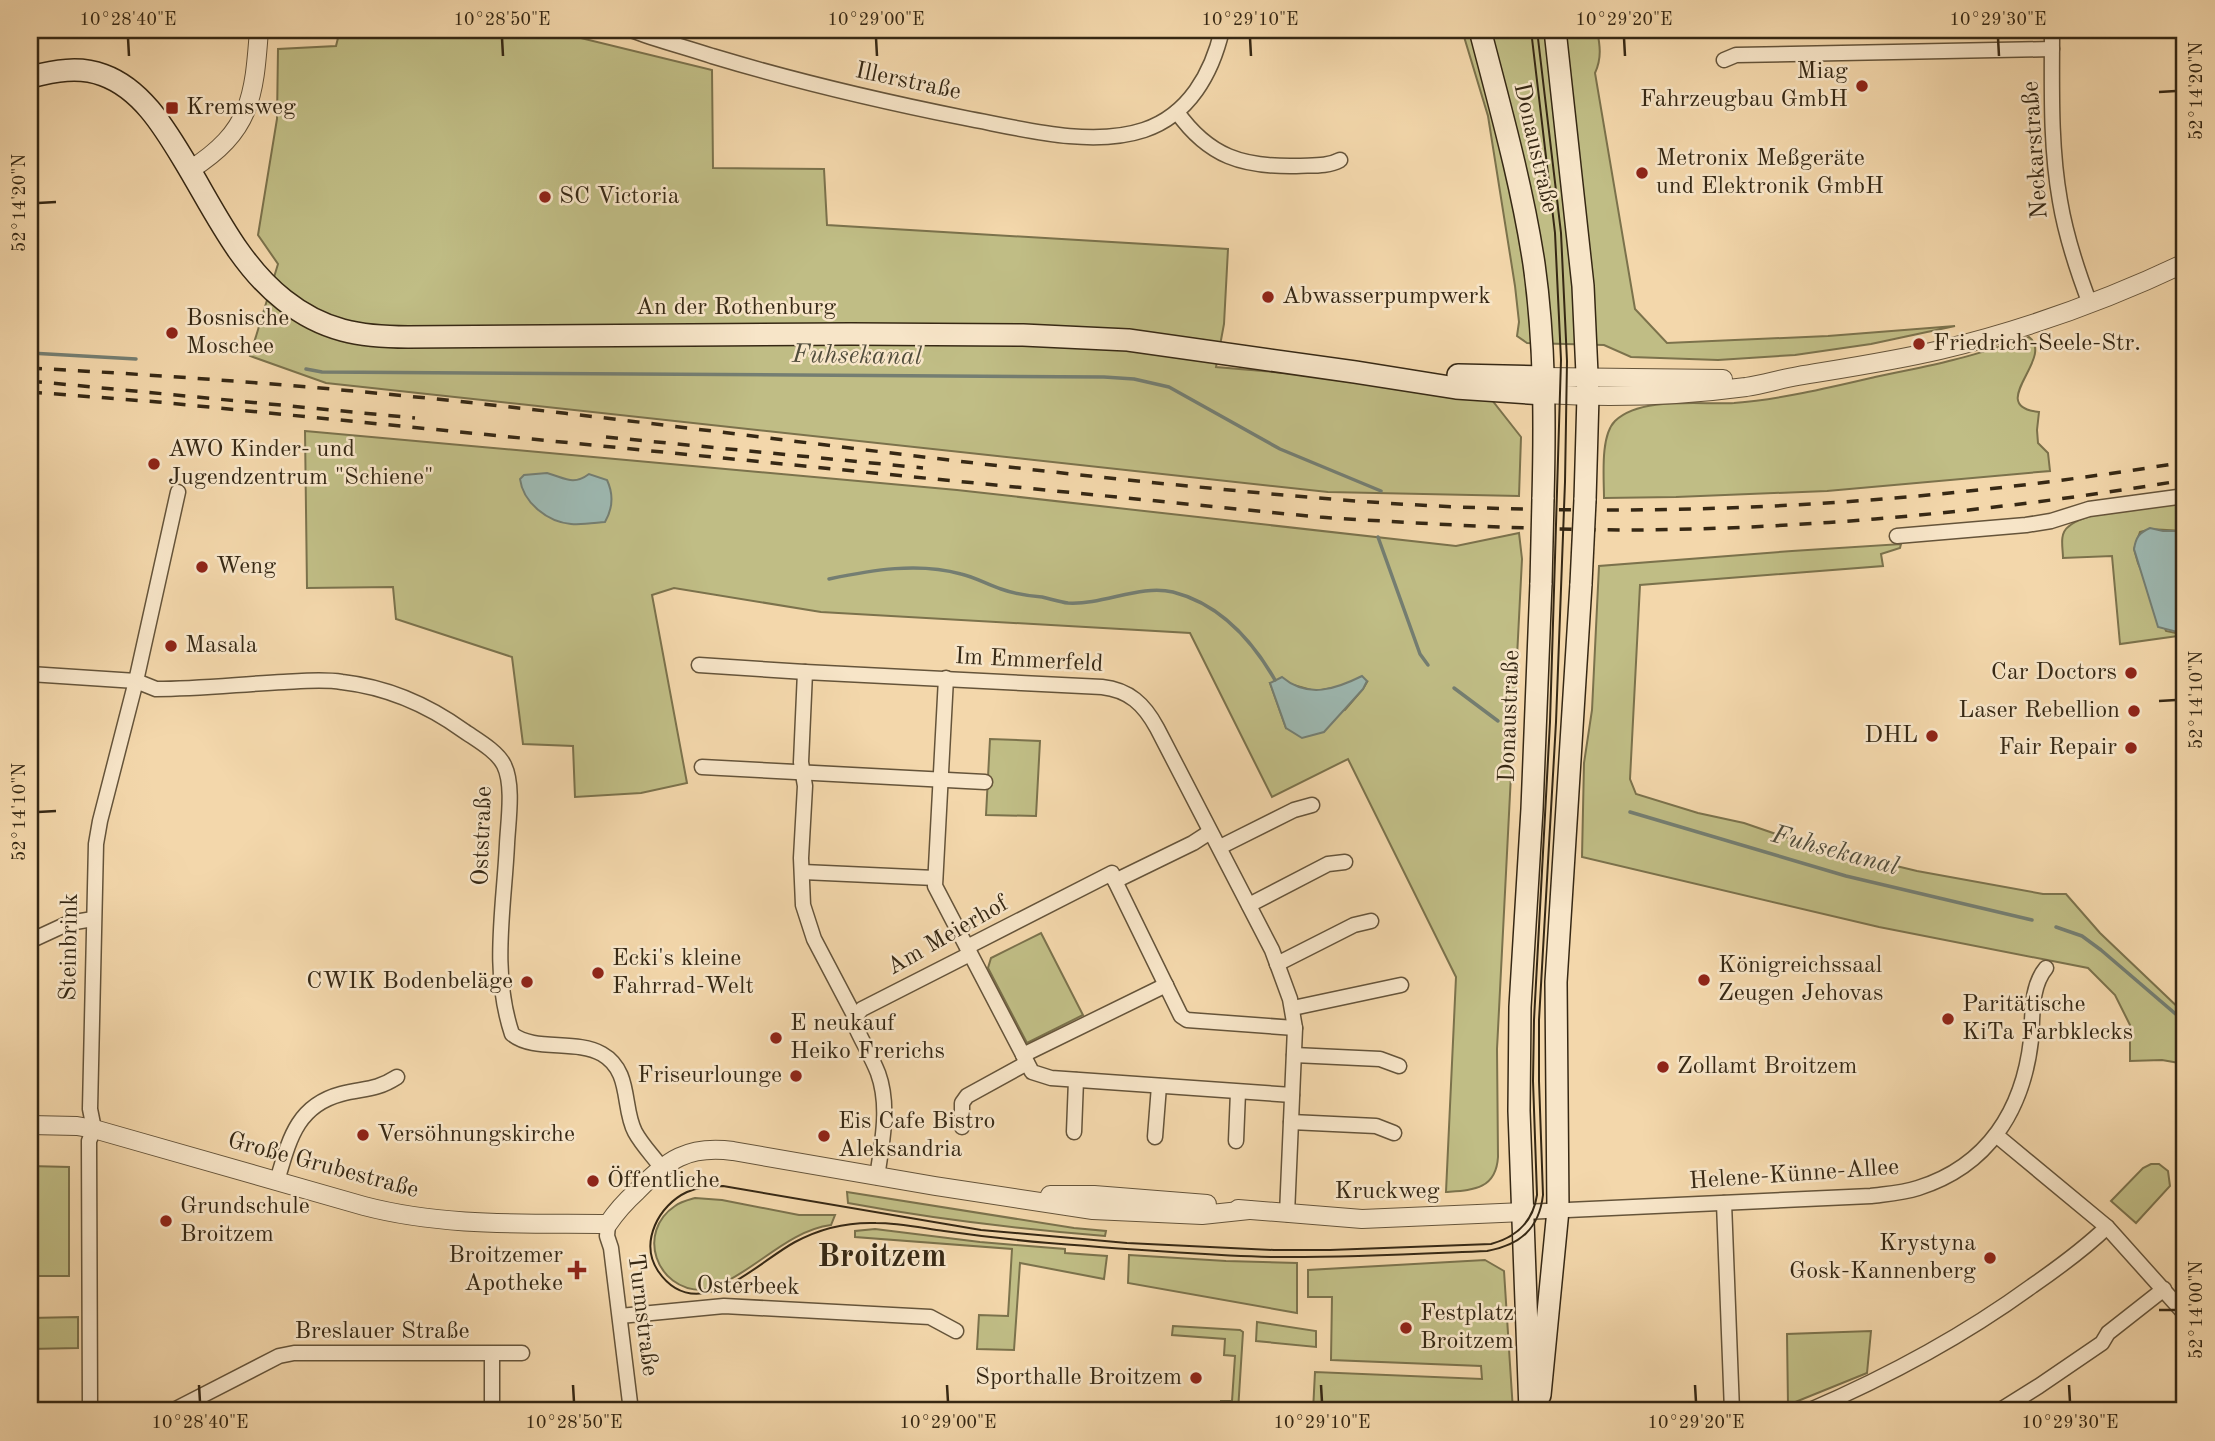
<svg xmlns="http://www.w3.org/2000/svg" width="2215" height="1441" font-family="'Old Standard TT',serif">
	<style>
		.green { fill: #c0bd85; stroke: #7b724c; stroke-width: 2; fill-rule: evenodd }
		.water { fill: #9db8b1; stroke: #747e72; stroke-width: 2 }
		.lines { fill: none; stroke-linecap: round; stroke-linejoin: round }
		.stream { stroke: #747e72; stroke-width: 3.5 }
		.minor-casing { stroke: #65543a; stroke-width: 17 }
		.tertiary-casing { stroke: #65543a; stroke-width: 20 }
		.secondary-casing { stroke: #362814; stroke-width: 24 }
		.minor { stroke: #f7e5c8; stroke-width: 14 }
		.tertiary { stroke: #f7e5c8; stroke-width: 18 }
		.secondary { stroke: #f7e5c8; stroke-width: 21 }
		.tram { stroke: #362814; stroke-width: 2 }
		.rail { stroke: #362814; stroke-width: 3.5; stroke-dasharray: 12 12; stroke-linecap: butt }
		.secondary-bridge-casing { stroke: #362814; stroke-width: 24; stroke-linecap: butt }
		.secondary-bridge { stroke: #f7e5c8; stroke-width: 21 }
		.ticks { fill: none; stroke: #362814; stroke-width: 2.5 }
		.poi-dot { fill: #8f2418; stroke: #f7e5c8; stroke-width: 2.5 }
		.labels { text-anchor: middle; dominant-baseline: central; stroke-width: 5; stroke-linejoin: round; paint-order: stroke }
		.poi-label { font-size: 24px; fill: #362814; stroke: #f7e5c8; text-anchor: start }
		.street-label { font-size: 24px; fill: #362814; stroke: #f7e5c8 }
		.water-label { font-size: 26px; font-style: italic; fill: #504c3b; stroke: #f7e5c8 }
		.district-label { font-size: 32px; font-weight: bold; fill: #362814; stroke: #f7e5c8 }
		.neatline { fill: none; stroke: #362814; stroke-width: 2.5 }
		.ticks-label { font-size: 18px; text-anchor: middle; fill: #362814 }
	</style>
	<rect width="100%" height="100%" fill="#f3d7ab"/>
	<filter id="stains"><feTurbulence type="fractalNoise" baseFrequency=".00286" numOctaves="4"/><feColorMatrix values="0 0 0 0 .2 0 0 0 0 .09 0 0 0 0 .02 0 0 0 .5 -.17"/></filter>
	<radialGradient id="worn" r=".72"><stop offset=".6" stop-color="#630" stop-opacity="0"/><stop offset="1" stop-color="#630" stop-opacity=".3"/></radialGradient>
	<g class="green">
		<polygon points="340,30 548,30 712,70 713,168 824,169 827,225 1228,249 1224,324 1216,367 1484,390 1521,437 1519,496 1328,492 326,383 250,356 278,264 258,235 277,119 278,49 336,46"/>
		<path d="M1462,30H1597C1600,45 1602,58 1595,73L1635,309L1667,343L1828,336L1955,326L1871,344L1795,355L1718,360L1631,357L1604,345L1527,343L1517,336L1519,322L1515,286L1488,116Z"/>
		<path d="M2029,337C2056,358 1984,406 2039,412L2037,430L2038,443L2048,453L2050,471L1827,491L1676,497L1604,498C1604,477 1600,436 1615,421C1641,396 1701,405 1734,403C1782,399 1828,388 1875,377C1901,371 1927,367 1953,360C1979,354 2004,345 2029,337Z"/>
		<path d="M305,431L957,490L1456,546L1519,533L1522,559L1497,1049L1498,1157C1496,1190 1472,1190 1446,1192L1456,977L1348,759L1272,797L1190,633L821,612L674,588L652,595L687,783L641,793L575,797L573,746L523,744L512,657L396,619L393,587L307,588ZM1367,682L1363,689L1345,710L1286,728L1270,683L1290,684L1315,691Z"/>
		<path d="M2185,502V531C2170,531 2154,527 2140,532L2134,549L2138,563L2166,631L2185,635L2120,644L2112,556L2063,558C2063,548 2059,534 2068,527C2086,510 2159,505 2185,502Z"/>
		<polygon points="1901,544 1900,548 1881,554 1883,566 1640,585 1630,779 1636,794 1698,813 1744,823 1805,844 1917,871 2043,894 2066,894 2100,933 2185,1014 2185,1064 2162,1060 2130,1061 2130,1025 2115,995 2088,968 1879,927 1582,857 1584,763 1592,710 1599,566 1792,551"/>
		<polygon points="990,739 1040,741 1036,816 986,815"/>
		<polygon points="1041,933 1083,1015 1027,1043 988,968 991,958"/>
		<polygon points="2151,1164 2159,1164 2168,1171 2170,1186 2136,1223 2111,1201 2143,1168"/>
		<polygon points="30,1166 69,1167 69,1276 30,1276"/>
		<path d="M847,1192L1074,1228L1106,1231L1105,1236C1019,1229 934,1219 848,1203Z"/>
		<path d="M695,1198L722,1200L799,1215H835L831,1225C792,1230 761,1264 727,1281C719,1285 711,1290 702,1290C656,1290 636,1232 675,1206C680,1202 688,1200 695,1198Z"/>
		<polygon points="875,1229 980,1242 1065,1249 1065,1253 1107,1256 1104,1279 1020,1263 1014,1350 977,1349 979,1315 1008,1316 1012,1249 855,1237 855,1231"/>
		<polygon points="1129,1255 1226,1261 1297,1263 1297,1313 1128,1283"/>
		<polygon points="1485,1260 1504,1271 1513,1411 1313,1411 1315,1372 1482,1379 1481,1366 1331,1360 1332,1297 1308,1297 1308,1270"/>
		<polygon points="78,1317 78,1348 30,1349 30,1318"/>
		<polygon points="1257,1322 1316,1331 1316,1347 1256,1341"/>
		<polygon points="1173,1326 1240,1330 1243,1332 1238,1411 1221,1411 1221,1401 1232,1401 1235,1356 1224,1355 1225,1339 1172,1335"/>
		<polygon points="1871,1331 1867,1373 1788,1405 1787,1334"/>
	</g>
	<g class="water">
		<path d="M547,473C565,478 573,486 589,474L607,480C614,495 613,508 605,522C594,523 582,525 571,524C548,522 523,503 520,479L524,475Z"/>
		<path d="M2150,528L2163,531H2185V634L2158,627L2134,549C2136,537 2139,533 2150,528Z"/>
		<path d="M1362,676L1367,681L1363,689L1324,732L1302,738L1286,728L1270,683L1282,677C1308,699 1336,689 1362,676Z"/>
	</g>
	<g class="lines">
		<g class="stream">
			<polyline points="30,353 136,359"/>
			<polyline points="306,369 322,372 1104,377 1134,379 1169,387 1280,449 1381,491"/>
			<polyline points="1378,537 1420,654 1428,665"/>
			<path d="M829,579C872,570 918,562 961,574C975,577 988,585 1001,589C1015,594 1027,596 1042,597C1051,599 1060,602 1068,603C1104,605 1140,584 1173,592C1220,604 1252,640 1275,680"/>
			<polyline points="1454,688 1498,721"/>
			<polyline points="1630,812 1846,876 2032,920"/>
			<polyline points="2056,927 2082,936 2101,950 2185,1022"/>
		</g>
		<defs>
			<g id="minor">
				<path d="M631,30C657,40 685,47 712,56C795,81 880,101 965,118C1019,128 1090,148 1144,130C1189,115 1212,73 1222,30"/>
				<path d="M2052,30C2052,86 2050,145 2060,201C2066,237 2077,270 2090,304"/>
				<polyline points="1724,60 1736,55 2052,49"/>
				<path d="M1177,112C1209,157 1243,167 1296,166C1311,165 1327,167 1340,160"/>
				<polyline points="1897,536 2026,525 2051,521 2089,509 2185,496"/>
				<polyline points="699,665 805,672"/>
				<path d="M30,674L136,681L156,689C199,689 241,684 284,682C303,681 323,679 342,682C386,687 428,705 464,731C477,740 497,751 504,765C514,785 508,822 507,844C504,908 491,971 512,1034C534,1052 576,1039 602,1054C632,1071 622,1108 635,1132C642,1145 653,1156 661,1167"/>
				<polyline points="946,678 935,886 1032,1072 1051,1078 1292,1095"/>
				<polyline points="702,767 985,782"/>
				<polyline points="1220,847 1294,810 1312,805"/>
				<polyline points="803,872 935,878"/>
				<polyline points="1115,881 1181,1016 1187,1020 1295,1028"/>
				<polyline points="1249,905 1328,864 1345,862"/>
				<polyline points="30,941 69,923 93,919"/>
				<polyline points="1277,964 1354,925 1371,921"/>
				<polyline points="1293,1008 1401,985"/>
				<path d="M855,1017L814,939L803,905L801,858L805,786L801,762L805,672L1102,687C1129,690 1144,704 1157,728L1272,950L1290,999L1295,1028L1287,1214"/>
				<polyline points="1023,1055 1166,985"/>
				<polyline points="1294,1055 1380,1059 1399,1066"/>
				<polyline points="1291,1122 1376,1126 1394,1133"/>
				<polyline points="962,1127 962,1103 967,1096 1027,1063"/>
				<polyline points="1074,1132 1076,1080"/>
				<polyline points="1996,1135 2107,1227 2185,1314"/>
				<polyline points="1155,1137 1159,1086"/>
				<polyline points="1236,1141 1238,1092"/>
				<path d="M877,1177C882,1143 890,1106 878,1073C871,1055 861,1040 854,1023L855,1017L862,1009L970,954L967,947L1112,873L1115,881L1193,843L1210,832"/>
				<path d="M277,1181C289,1141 296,1106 341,1094C364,1088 375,1091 397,1077"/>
				<polyline points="1724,1203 1732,1411"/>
				<path d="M1524,1212L1871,1196C1886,1194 1903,1193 1918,1188C1988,1166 2023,1110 2031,1040C2033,1017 2030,987 2046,968"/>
				<polyline points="608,1224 607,1236 611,1248 631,1411"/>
				<polyline points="620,1316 724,1306 930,1317 956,1331"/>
				<polyline points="492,1354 492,1411"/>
				<polyline points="90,1411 89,1141 94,1129 90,1109 96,844 100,821 136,681 178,492"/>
				<polyline points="172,1411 279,1356 294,1353 522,1353"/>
				<path d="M1808,1411C1887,1377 1962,1337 2032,1286C2058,1268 2084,1249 2107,1227"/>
				<polyline points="1999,1411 2039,1386 2102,1343 2108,1333 2164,1289"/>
			</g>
			<g id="tertiary">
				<path d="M190,170C251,131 254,98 259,30"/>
				<polyline points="1544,377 1723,379"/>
				<path d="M1544,394C1612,398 1679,396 1746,387C1764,384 1781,379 1798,376C1846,368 1893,361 1940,350C2024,330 2107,300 2185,263"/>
				<path d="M30,1125L77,1126L94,1129L364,1206C444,1227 526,1223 608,1224C616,1212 626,1201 637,1191C667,1160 688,1145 733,1151L935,1186L1093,1210L1202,1215L1249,1210"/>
				<polyline points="1050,1195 1094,1195 1207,1204"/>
				<polyline points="1238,1209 1362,1219 1524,1212"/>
			</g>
			<g id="secondary">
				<path d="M1480,30C1500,107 1522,185 1534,264C1545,342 1545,421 1543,499"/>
				<polyline points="1555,30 1583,286 1588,396 1585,500"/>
				<path d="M30,77C54,71 79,66 103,75C142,89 165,129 185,162C214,210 239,265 284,300C323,331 360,337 408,337L851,334L1023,335L1128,340L1355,372L1456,388L1544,394"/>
				<polyline points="1458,375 1544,377"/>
				<polyline points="1540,1395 1558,1210 1556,982 1581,584"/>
				<polyline points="1530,1411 1519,1111 1520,1007 1532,809 1541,583"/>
			</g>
		</defs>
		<use href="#minor" class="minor-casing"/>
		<use href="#tertiary" class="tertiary-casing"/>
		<use href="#secondary" class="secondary-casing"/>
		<use href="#minor" class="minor"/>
		<use href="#tertiary" class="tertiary"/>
		<use href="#secondary" class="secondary"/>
		<path class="tram" d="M1531,30L1555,233L1561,360L1550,722L1534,1020L1533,1081L1537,1195C1533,1222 1517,1237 1491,1244L1330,1250H1274L1127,1243L981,1230L723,1186C711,1186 699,1187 687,1192C659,1205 639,1242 658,1271C697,1328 756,1263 795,1242C819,1229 848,1222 876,1223C899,1223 922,1228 944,1231C979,1236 1014,1240 1049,1243C1123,1249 1197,1255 1271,1257C1343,1258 1415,1254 1487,1251C1520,1245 1539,1229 1543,1195L1539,1081V1020L1556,722L1565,482L1567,361L1561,233L1537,30"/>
		<g class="rail">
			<path d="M30,368C178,376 327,387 474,403C712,429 949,463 1188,486C1271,494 1354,502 1437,506C1691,518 1935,503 2185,462"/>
			<polyline points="30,381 415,418"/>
			<path d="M30,392L158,402L1318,517C1426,524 1534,530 1642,530C1824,528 2005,510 2185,480"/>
			<polyline points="606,437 923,468"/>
		</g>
		<defs>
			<g id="secondary-bridge">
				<polyline points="1541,583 1543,499"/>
				<polyline points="1581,584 1585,500"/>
			</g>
		</defs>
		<use href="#secondary-bridge" class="secondary-bridge-casing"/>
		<use href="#secondary-bridge" class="secondary-bridge"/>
	</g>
	<path class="ticks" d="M128,38L129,56M502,38L503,56M876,38L877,56M1250,38L1251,56M1624,38L1625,56M1998,38L1999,56M2159,92L2176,91M38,203L56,202M2159,701L2176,700M38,812L56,811M2159,1310H2176M199,1385L200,1402M573,1385L574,1402M947,1385L948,1402M1321,1385L1322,1402M1695,1385L1696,1402M2069,1385L2070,1402"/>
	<g class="poi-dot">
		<circle cx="1862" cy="86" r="7"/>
		<rect x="165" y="101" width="14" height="14" rx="3.5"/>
		<circle cx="1642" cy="173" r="7"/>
		<circle cx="545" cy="197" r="7"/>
		<circle cx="1268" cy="297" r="7"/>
		<circle cx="172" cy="333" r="7"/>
		<circle cx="1919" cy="344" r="7"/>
		<circle cx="154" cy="464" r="7"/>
		<circle cx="202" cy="567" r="7"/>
		<circle cx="171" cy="646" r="7"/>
		<circle cx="2131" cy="673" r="7"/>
		<circle cx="2134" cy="711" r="7"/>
		<circle cx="1932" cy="736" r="7"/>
		<circle cx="2131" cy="748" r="7"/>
		<circle cx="598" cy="973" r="7"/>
		<circle cx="1704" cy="980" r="7"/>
		<circle cx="527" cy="982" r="7"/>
		<circle cx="1948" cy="1019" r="7"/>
		<circle cx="776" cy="1038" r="7"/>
		<circle cx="1663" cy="1067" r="7"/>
		<circle cx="796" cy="1076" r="7"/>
		<circle cx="363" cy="1135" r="7"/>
		<circle cx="824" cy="1136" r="7"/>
		<circle cx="593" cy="1181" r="7"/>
		<circle cx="166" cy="1221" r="7"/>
		<circle cx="1990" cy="1258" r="7"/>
		<path d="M573.5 1259.5h7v7h7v7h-7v7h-7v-7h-7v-7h7z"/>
		<circle cx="1406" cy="1328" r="7"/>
		<circle cx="1196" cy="1378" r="7"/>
	</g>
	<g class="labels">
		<g class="poi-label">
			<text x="1848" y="72" text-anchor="end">Miag<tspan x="1848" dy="28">Fahrzeugbau GmbH</tspan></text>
			<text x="186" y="108">Kremsweg</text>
			<text x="1656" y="159">Metronix Meßgeräte<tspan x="1656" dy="28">und Elektronik GmbH</tspan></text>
			<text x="559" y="197">SC Victoria</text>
			<text x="1282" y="297">Abwasserpumpwerk</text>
			<text x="186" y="319">Bosnische<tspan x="186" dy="28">Moschee</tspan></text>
			<text x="1933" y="344">Friedrich-Seele-Str.</text>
			<text x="168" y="450">AWO Kinder- und<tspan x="168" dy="28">Jugendzentrum "Schiene"</tspan></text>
			<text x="216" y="567">Weng</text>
			<text x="185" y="646">Masala</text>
			<text x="2117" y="673" text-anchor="end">Car Doctors</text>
			<text x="2120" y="711" text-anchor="end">Laser Rebellion</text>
			<text x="1918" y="736" text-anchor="end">DHL</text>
			<text x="2117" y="748" text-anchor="end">Fair Repair</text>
			<text x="612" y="959">Ecki's kleine<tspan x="612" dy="28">Fahrrad-Welt</tspan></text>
			<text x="1718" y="966">Königreichssaal<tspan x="1718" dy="28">Zeugen Jehovas</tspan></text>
			<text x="513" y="982" text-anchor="end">CWIK Bodenbeläge</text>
			<text x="1962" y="1005">Paritätische<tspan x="1962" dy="28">KiTa Farbklecks</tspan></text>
			<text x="790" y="1024">E neukauf<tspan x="790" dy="28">Heiko Frerichs</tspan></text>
			<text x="1677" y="1067">Zollamt Broitzem</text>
			<text x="782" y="1076" text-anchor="end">Friseurlounge</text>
			<text x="838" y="1122">Eis Cafe Bistro<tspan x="838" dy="28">Aleksandria</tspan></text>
			<text x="377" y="1135">Versöhnungskirche</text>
			<text x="607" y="1181">Öffentliche</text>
			<text x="180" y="1207">Grundschule<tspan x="180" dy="28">Broitzem</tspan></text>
			<text x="1976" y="1244" text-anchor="end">Krystyna<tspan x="1976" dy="28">Gosk-Kannenberg</tspan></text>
			<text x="563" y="1256" text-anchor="end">Broitzemer<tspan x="563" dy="28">Apotheke</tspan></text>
			<text x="1420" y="1314">Festplatz<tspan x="1420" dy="28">Broitzem</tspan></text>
			<text x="1182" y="1378" text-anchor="end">Sporthalle Broitzem</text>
		</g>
		<g class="street-label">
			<text transform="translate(908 82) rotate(12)">Illerstraße</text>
			<text transform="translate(1535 148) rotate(77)">Donaustraße</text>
			<text transform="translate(2036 150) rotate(-94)">Neckarstraße</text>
			<text x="736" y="308">An der Rothenburg</text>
			<text transform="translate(1029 661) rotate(3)">Im Emmerfeld</text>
			<text transform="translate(1510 716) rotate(-88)">Donaustraße</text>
			<text transform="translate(483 836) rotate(-88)">Oststraße</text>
			<text transform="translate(948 936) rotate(-30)">Am Meierhof</text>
			<text transform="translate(70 947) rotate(-89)">Steinbrink</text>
			<text transform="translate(323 1166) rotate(15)">Große Grubestraße</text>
			<text transform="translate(1794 1175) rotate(-4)">Helene-Künne-Allee</text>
			<text x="1387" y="1192">Kruckweg</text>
			<text transform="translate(748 1287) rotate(1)">Osterbeek</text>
			<text transform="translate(642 1315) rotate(83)">Turmstraße</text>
			<text x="382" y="1332">Breslauer Straße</text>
		</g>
		<g class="water-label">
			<text transform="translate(857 356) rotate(1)">Fuhsekanal</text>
			<text transform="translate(1835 851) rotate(15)">Fuhsekanal</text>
		</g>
		<g class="district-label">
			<text x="882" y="1258">Broitzem</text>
		</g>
	</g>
	<rect width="2215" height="1441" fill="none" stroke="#f3d7ab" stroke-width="77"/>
	<rect x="38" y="38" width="2138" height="1364" class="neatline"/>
	<g class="ticks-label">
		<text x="128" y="25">10°28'40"E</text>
		<text x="502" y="25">10°28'50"E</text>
		<text x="876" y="25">10°29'00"E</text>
		<text x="1250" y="25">10°29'10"E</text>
		<text x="1624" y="25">10°29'20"E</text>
		<text x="1998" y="25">10°29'30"E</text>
		<text transform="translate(2196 91) rotate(-90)" y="6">52°14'20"N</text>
		<text transform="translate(19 203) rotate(-90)" y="6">52°14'20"N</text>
		<text transform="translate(2196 700) rotate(-90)" y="6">52°14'10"N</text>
		<text transform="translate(19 812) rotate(-90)" y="6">52°14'10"N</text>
		<text transform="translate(2196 1310) rotate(-90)" y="6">52°14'00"N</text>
		<text x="200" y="1428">10°28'40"E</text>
		<text x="574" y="1428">10°28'50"E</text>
		<text x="948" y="1428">10°29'00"E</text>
		<text x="1322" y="1428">10°29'10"E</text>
		<text x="1696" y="1428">10°29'20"E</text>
		<text x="2070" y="1428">10°29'30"E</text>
	</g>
	<rect width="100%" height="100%" filter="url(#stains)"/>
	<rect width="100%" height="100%" fill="url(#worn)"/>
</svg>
